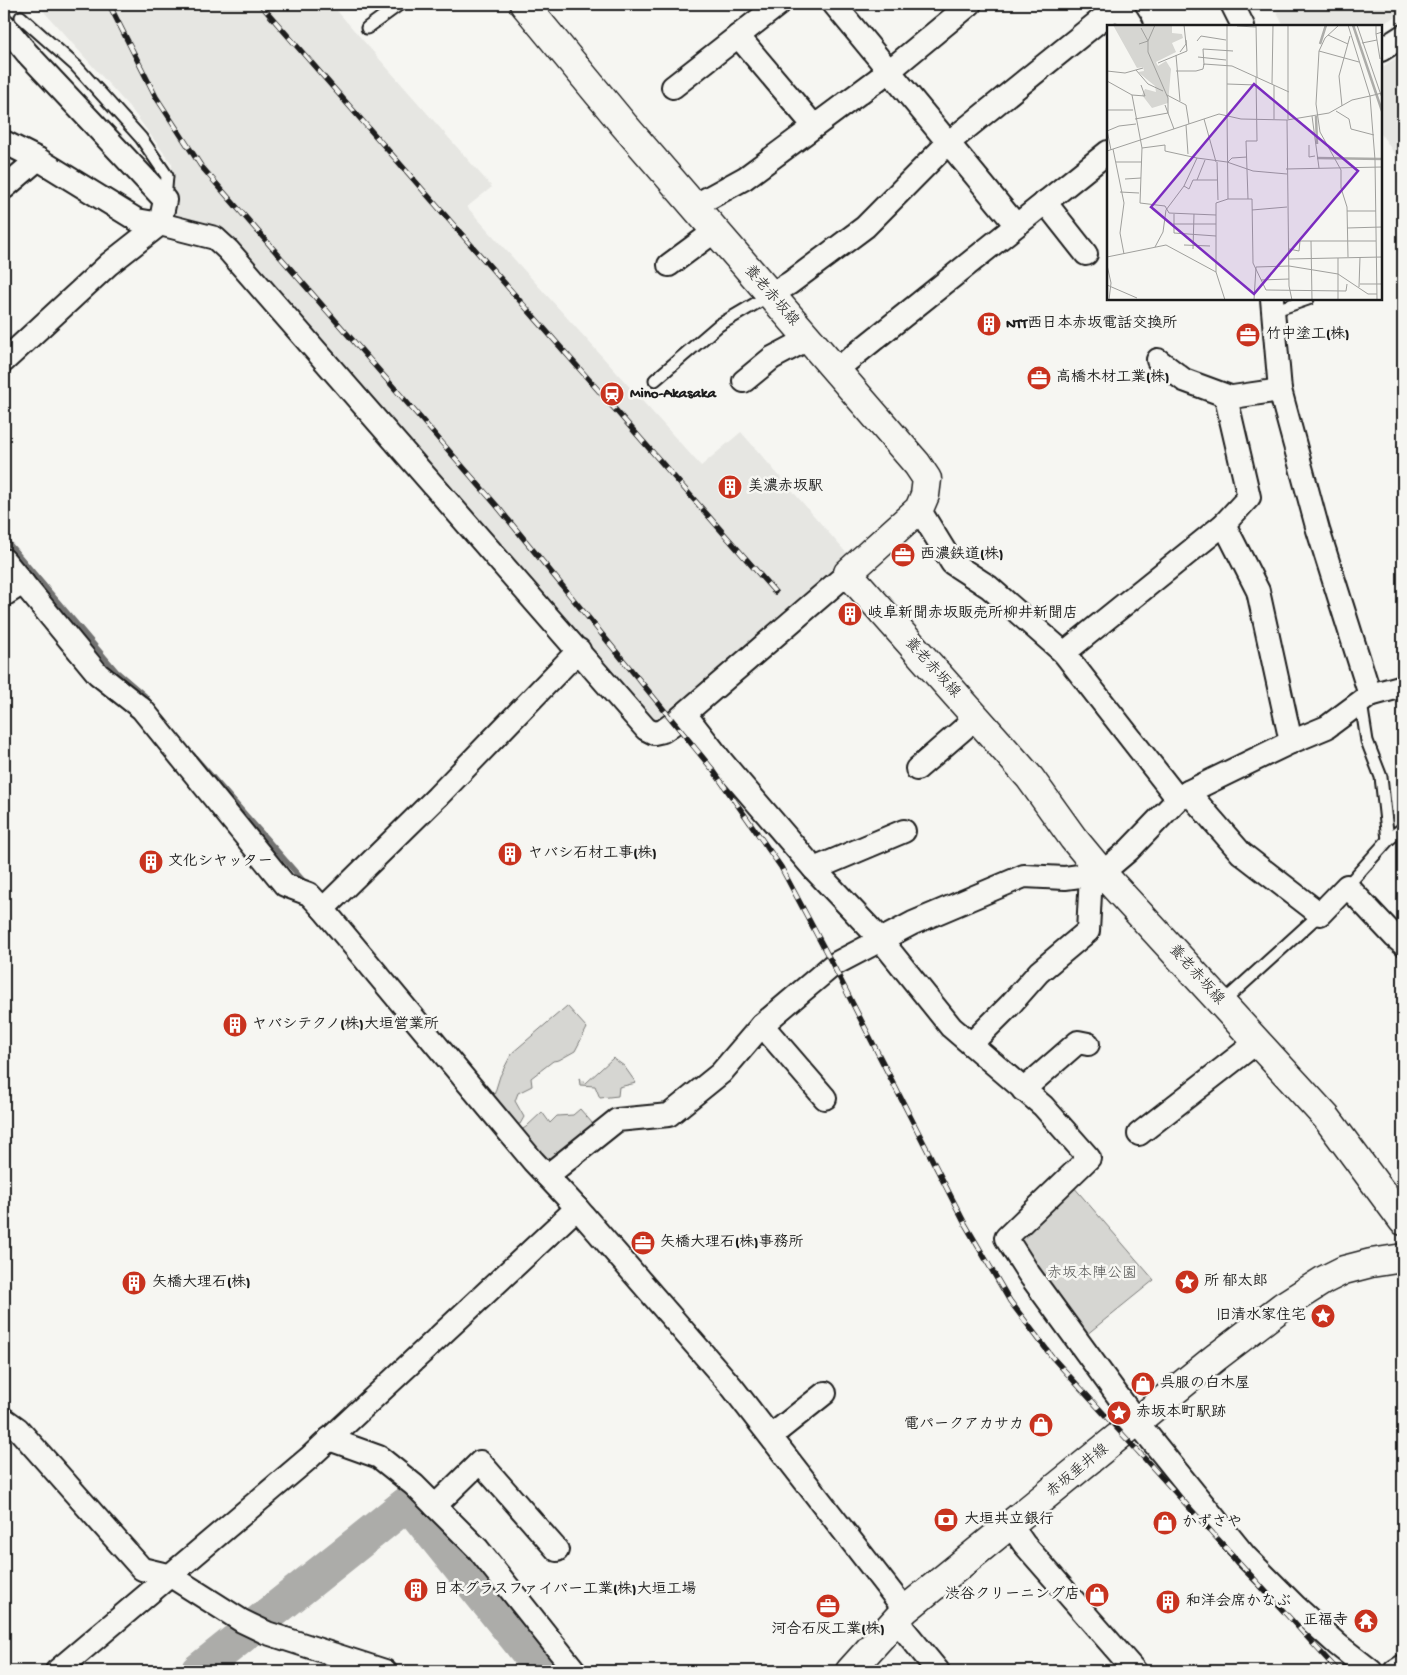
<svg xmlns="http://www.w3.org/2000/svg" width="1407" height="1675" font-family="'Gochi Hand','Klee One',sans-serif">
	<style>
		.built { fill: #e6e6e2 }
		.green { fill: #d6d6d2; stroke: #797977 }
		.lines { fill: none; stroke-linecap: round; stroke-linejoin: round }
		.stream { stroke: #727271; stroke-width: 5.5 }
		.river { stroke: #acaca9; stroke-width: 35 }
		.service-casing { stroke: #1c1c1c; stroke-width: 15 }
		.minor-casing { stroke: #1c1c1c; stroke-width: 26 }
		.secondary-casing { stroke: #1c1c1c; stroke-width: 31 }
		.service { stroke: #f6f6f2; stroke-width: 11 }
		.minor { stroke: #f6f6f2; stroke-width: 22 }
		.secondary { stroke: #f6f6f2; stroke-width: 28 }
		.rail-casing { stroke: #1c1c1c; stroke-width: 5.5 }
		.rail { stroke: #f6f6f2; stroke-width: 4; stroke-dasharray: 11; stroke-linecap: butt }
		.labels { text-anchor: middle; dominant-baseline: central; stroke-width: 5; stroke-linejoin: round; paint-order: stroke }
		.street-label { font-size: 15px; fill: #1c1c1c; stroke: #f6f6f2 }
		.poi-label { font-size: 15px; font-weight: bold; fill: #1c1c1c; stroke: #f6f6f2; text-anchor: start }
		.park-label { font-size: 15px; fill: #545453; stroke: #f6f6f2 }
		.inset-river { fill: none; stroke: #acaca9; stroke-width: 2.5 }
		.inset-road { fill: none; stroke: #9f9f9c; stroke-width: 1 }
		.view { fill: #7b2cbf; fill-opacity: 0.15; stroke: #7b2cbf; stroke-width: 2.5 }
		.inset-edge { fill: none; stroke: #1c1c1c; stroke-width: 2.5 }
	</style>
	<rect width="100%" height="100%" fill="#f6f6f2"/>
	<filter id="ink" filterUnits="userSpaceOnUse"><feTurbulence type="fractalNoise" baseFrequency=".02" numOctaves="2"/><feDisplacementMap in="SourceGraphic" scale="10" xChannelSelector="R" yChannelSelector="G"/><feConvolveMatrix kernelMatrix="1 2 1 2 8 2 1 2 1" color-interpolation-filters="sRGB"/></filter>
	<g filter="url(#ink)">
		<g class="built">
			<polygon points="37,4 331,4 492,187 467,207 701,466 741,432 849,556 681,707 651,722 222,229 170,216 172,164 132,110"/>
			<polygon points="1273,4 1403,4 1403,12 1379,26 1284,26"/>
			<polygon points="1403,53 1403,166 1381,134 1381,68"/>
		</g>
		<g class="green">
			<polygon points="567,1006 587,1028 575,1051 559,1060 553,1061 531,1078 532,1086 518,1093 515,1101 524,1117 520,1124 515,1125 491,1105 500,1076 512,1053"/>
			<polygon points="613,1058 624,1066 636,1083 619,1087 618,1096 600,1098 595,1086 580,1085 579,1078 586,1083"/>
			<polygon points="580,1109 593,1124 591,1132 550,1168 518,1132 526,1127 542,1112 550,1123 557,1116 573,1115"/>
			<polygon points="1073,1186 1154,1280 1086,1335 1014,1242"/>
		</g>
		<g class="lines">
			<g class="stream">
				<polyline points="4,538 116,671 144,695 150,703"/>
				<polyline points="193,755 307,885"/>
			</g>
			<polyline class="river" points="198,1671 408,1503 543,1671"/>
			<defs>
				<g id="service">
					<polyline points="21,17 76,66 141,138 167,176 165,200"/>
					<polyline points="367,28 400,4"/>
					<polyline points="1273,311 1308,299"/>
					<polyline points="655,380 719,325 770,295"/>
					<polyline points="1361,703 1367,741 1381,777 1388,840"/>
					<polyline points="1347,886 1388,840 1403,828"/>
					<polyline points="1222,1003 1320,914"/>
				</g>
				<g id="minor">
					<polyline points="834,4 1016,225"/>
					<polyline points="1118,4 1132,26"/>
					<polyline points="1232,4 1243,26"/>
					<polyline points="4,25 27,53 165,200 160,224 109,264 4,361"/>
					<polyline points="738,36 814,126"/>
					<polyline points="1381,50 1403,36"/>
					<polyline points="673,87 779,4"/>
					<polyline points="4,142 38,159 137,220 160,224 215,238 228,250 646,729 654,733 663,731 674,723 848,573"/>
					<polyline points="4,188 38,159"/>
					<polyline points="1045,202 1086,254"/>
					<polyline points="694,206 745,178 889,71 970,4"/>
					<polyline points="669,265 715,231"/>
					<polyline points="770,295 790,283 865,227 948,143 1119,5"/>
					<polyline points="1158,360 1184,380 1230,397"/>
					<polyline points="836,370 1108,152"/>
					<polyline points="744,381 772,358 808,339"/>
					<polyline points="1280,390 1318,530 1370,695 1403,686"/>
					<polyline points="919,509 952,563 989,587 1064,653 1178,799"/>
					<polyline points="1224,524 1258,591 1291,742"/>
					<polyline points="4,560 98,674 142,709 285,885 309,894 323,909 533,1161 577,1208 732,1387 905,1610"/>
					<polyline points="4,595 23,583"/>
					<polyline points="1064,653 1224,524 1249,497 1226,398 1280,390 1272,299"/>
					<polyline points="685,714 723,763 814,869 881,940 951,1027 1043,1106 1089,1158 1006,1238 1029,1274 1137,1422 1245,1556 1296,1607 1338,1645 1371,1671"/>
					<polyline points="917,769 976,718"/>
					<polyline points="1188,792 1241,853 1320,914 1347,886 1395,937 1403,944"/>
					<polyline points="814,869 904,831"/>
					<polyline points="323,909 437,797 579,650"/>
					<polyline points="762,1025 825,1098"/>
					<polyline points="971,1044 1009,1006 1039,972 1088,931 1091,875"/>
					<polyline points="1023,1090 1078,1042 1088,1044"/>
					<polyline points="1139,1134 1257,1042"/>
					<polyline points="547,1176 617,1120 669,1115 721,1073 762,1025 833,965 913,923 1024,876 1065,878 1102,873 1129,850 1178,799 1188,792 1291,742 1327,727 1370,695"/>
					<polyline points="4,1419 18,1429 142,1569 171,1576 242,1621 267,1633 385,1671"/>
					<polyline points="771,1436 825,1393"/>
					<polyline points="329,1439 379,1457 414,1485 478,1549 575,1671"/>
					<polyline points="435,1506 480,1462 557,1550"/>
					<polyline points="1011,1525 1024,1544 1135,1671"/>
					<polyline points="896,1620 938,1671"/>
					<polyline points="57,1671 309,1458 577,1208"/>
					<polyline points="1395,1671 1403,1666"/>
				</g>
				<g id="secondary">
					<polyline points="524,4 624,125 917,464 927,479 925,495 919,509 848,573 1030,778 1073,838 1102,873 1326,1117 1403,1221"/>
					<polyline points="850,1671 905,1610 1215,1358 1283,1306 1324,1280 1344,1270 1371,1263 1403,1258"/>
				</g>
			</defs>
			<use href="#service" class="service-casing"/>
			<use href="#minor" class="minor-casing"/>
			<use href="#secondary" class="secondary-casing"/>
			<use href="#service" class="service"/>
			<use href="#minor" class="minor"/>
			<use href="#secondary" class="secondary"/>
			<defs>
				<g id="rail">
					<polyline points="109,4 156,97 201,166 497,506 713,770 781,867 833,965 965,1224 1010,1301 1053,1358 1338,1671"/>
					<polyline points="260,4 775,592"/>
				</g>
			</defs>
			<use href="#rail" class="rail-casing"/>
			<use href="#rail" class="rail"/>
		</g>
	</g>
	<defs>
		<symbol id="building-disc" viewBox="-11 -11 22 22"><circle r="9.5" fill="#c8321e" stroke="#f6f6f2"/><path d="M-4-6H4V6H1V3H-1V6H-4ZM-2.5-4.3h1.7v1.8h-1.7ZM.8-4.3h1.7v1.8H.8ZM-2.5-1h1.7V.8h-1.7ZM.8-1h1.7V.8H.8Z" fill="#fff"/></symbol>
		<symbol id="office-disc" viewBox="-11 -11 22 22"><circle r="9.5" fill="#c8321e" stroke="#f6f6f2"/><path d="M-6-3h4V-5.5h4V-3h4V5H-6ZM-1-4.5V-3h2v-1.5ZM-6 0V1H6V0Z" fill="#fff"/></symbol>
		<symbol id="station-disc" viewBox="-11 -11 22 22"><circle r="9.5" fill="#c8321e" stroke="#f6f6f2"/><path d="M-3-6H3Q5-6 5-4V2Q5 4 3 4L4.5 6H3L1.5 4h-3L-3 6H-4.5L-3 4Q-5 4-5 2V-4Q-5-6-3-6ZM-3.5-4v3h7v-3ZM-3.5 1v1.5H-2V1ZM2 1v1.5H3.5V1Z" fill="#fff"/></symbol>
		<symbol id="sight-disc" viewBox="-11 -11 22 22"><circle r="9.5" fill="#c8321e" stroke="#f6f6f2"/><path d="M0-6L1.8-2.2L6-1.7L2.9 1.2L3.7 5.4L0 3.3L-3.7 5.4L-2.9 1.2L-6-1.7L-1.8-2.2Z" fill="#fff"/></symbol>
		<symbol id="shop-disc" viewBox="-11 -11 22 22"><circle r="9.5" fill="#c8321e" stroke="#f6f6f2"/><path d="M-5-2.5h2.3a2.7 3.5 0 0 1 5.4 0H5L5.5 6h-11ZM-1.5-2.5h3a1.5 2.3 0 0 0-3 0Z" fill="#fff"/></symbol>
		<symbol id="bank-disc" viewBox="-11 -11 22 22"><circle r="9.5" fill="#c8321e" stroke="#f6f6f2"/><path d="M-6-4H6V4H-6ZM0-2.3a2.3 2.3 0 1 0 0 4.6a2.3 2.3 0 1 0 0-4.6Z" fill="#fff"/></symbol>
		<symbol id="temple-disc" viewBox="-11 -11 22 22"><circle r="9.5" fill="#c8321e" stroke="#f6f6f2"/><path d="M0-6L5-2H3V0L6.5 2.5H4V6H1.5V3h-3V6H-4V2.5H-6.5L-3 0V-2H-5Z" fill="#fff"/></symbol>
	</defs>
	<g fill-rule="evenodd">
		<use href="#building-disc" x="975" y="310" width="28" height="28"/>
		<use href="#office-disc" x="1234" y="321" width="28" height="28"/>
		<use href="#office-disc" x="1025" y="364" width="28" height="28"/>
		<use href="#station-disc" x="598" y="380" width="28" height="28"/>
		<use href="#building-disc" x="716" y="473" width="28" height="28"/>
		<use href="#office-disc" x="889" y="541" width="28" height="28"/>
		<use href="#building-disc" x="836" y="600" width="28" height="28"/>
		<use href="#building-disc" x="496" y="840" width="28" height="28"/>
		<use href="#building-disc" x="137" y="848" width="28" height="28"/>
		<use href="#building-disc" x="221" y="1011" width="28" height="28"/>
		<use href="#office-disc" x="629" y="1229" width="28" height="28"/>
		<use href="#sight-disc" x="1173" y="1268" width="28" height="28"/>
		<use href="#building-disc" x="120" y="1269" width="28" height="28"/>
		<use href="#sight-disc" x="1309" y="1302" width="28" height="28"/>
		<use href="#shop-disc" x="1129" y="1370" width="28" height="28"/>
		<use href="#sight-disc" x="1105" y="1399" width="28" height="28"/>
		<use href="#shop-disc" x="1027" y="1411" width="28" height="28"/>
		<use href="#bank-disc" x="932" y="1506" width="28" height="28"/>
		<use href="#shop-disc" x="1151" y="1509" width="28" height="28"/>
		<use href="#building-disc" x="402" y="1576" width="28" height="28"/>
		<use href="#shop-disc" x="1083" y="1581" width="28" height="28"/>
		<use href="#building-disc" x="1154" y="1588" width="28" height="28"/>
		<use href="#office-disc" x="814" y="1592" width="28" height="28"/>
		<use href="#temple-disc" x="1352" y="1607" width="28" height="28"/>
	</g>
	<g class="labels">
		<g class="street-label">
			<text transform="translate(771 296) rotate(49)">養老赤坂線</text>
			<text transform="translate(932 668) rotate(48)">養老赤坂線</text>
			<text transform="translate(1196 975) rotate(48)">養老赤坂線</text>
			<text transform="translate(1078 1471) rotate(-39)">赤坂垂井線</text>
		</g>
		<g class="poi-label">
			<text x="1006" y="324">NTT西日本赤坂電話交換所</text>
			<text x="1266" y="335">竹中塗工(株)</text>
			<text x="1056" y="378">高橋木材工業(株)</text>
			<text x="630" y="394">Mino-Akasaka</text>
			<text x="748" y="487">美濃赤坂駅</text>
			<text x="920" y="555">西濃鉄道(株)</text>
			<text x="868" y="614">岐阜新聞赤坂販売所柳井新聞店</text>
			<text x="528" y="854">ヤバシ石材工事(株)</text>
			<text x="168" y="862">文化シヤッター</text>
			<text x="252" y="1025">ヤバシテクノ(株)大垣営業所</text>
			<text x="660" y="1243">矢橋大理石(株)事務所</text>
			<text x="1204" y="1282">所 郁太郎</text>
			<text x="152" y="1283">矢橋大理石(株)</text>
			<text x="1306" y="1316" text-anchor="end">旧清水家住宅</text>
			<text x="1160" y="1384">呉服の白木屋</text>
			<text x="1136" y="1413">赤坂本町駅跡</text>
			<text x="1024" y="1425" text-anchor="end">電パークアカサカ</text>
			<text x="964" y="1520">大垣共立銀行</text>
			<text x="1182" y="1523">かずさや</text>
			<text x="434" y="1590">日本グラスファイバー工業(株)大垣工場</text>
			<text x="1080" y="1595" text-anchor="end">渋谷クリーニング店</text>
			<text x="1186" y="1602">和洋会席かなぶ</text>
			<text x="1348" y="1621" text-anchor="end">正福寺</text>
			<text x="828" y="1630" text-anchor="middle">河合石灰工業(株)</text>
		</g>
		<g class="park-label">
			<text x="1092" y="1274">赤坂本陣公園</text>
		</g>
	</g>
	<g transform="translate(1107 25)">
		<rect width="275" height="275" fill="#f6f6f2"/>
		<path d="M6,0H65V8L75,9L76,13L65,18L69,27L49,37L51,41L59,36L64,44L61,78L45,83L35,70L38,64L49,67L48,61L31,47L37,46L36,42L30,43Z" fill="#d6d6d2"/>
		<path class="inset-river" d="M246,0L275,86M213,19L219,0M209,91L210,119M210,133L275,134"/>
		<path class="inset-road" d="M48,0L41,16V27L61,73V88M120,0V89M149,0L150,52M181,0V94M232,0L218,13L212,26L209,79L213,107L234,145V163L240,182L241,232M241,0L263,71L275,68M250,0L275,73M269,0V9L275,7M130,1L149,2M269,9L273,34M221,10L241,19M90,16L94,11L119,15M255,18L270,15M32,19L41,16L34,3M212,26L252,37M73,27L79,19L77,0M69,30L73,76M91,32L119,35M51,38L80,26L79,15M97,40L96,24L126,26M29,45L41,59L56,66M0,46L18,48L36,43M69,46H89L96,44L97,39L125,41L182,67M0,56L25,70L35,123L33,178L58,181L62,188L109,190M120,59L149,60M165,59L166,0M167,60V94M25,70L38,71L34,60M60,70L79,80L82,99M263,71L268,135L270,275M58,80L67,104M235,81L232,51L243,11M0,85H26M229,86L242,94L244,104L267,110M205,91L212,143M28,94L61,88M97,94L109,137M180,95L182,261L185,275M79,100L81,129M0,105L4,125M0,106L12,101L29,99M202,120V132L208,131M35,123L58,120V126L90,133L77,161M6,124L17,178L13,208L17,229M0,126L112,89L134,94L180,95L222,88L245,75L263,71M90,133L120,137L146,146L180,149M9,137H35M110,137L111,175M121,137L125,133L140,132M179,144L275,142M18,154L34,153M90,155L98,135M13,167L32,168M121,174H145L146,238L159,265L239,266L240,259M141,174L139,116H150L149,52M145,185L180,182M240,186H269M67,189V208L109,211M66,199H109M240,203L275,202M204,216L205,275M77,220L103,221M48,222L56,207L59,185L77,161L82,164L86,155H110M86,224L87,189M182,224L192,226L193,216H269M0,232L59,220L109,247M231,233V275M182,234L275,232M0,240L4,258L2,275M154,255L182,254M253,259H275M0,260L30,273M252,262L253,232M118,275L109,247V178L121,174L120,89M147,275L149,242L182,241L231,249L261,269H270"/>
		<path class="view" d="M147,59L251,146L147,269L44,182Z"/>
		<rect width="275" height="275" class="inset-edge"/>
	</g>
	<rect width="1407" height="1675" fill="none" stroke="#f6f6f2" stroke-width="20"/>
	<rect x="10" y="10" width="1387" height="1655" fill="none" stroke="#1c1c1c" stroke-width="2" filter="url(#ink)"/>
</svg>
